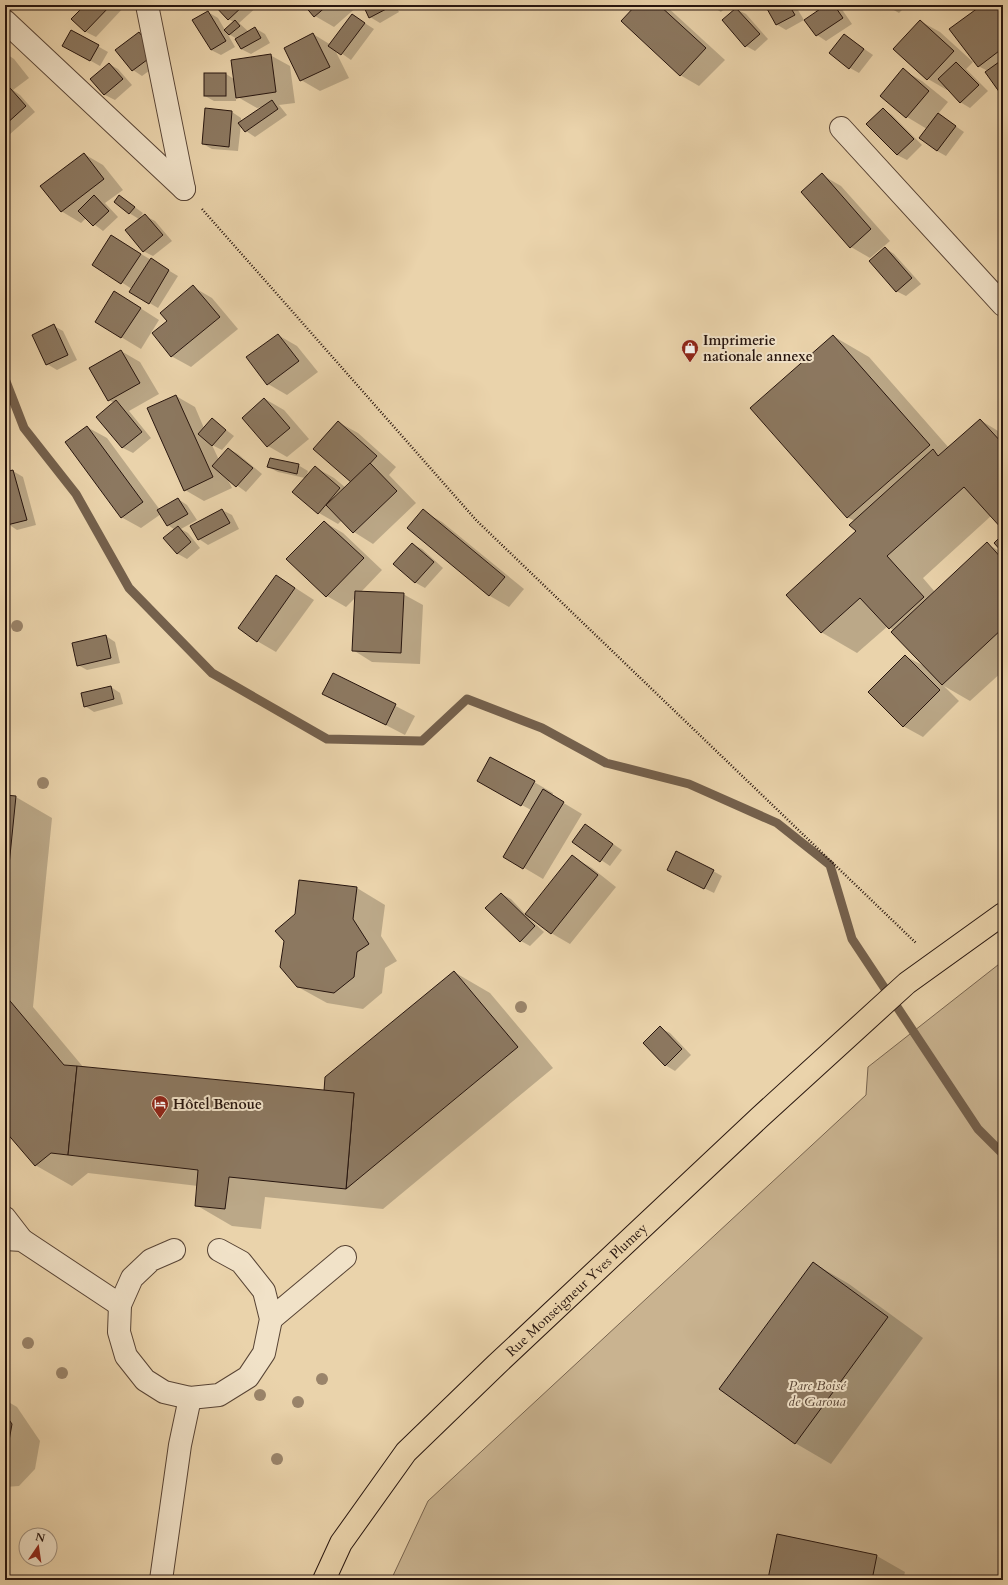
<svg xmlns="http://www.w3.org/2000/svg" width="1008" height="1585" font-family="Cardo,serif">
	<style>
		.green { fill: #c9b390; stroke: #78644f }
		.shadow { fill: #0003 }
		.lines { fill: none; stroke-linecap: round; stroke-linejoin: round }
		.stream { stroke: #74604c; stroke-width: 9 }
		.building { fill: #8c7860; stroke: #27150e }
		.minor-casing { stroke: #584435; stroke-width: 24 }
		.major-casing { stroke: #27150e; stroke-width: 24 }
		.path { stroke: #27150e; stroke-width: 2.5; stroke-dasharray: 1 2; stroke-linecap: butt }
		.minor { stroke: #f1e2c8; stroke-width: 22 }
		.major { stroke: #ead3ab; stroke-width: 22 }
		.tree { fill: #9a846a }
		.labels { text-anchor: middle; dominant-baseline: central; stroke-width: 4; stroke-linejoin: round; paint-order: stroke }
		.poi-label { font-size: 14px; font-weight: bold; fill: #27150e; stroke: #f1e2c8; text-anchor: start }
		.street-label { font-size: 14px; fill: #27150e; stroke: #f1e2c8 }
		.park-label { font-size: 14px; font-style: italic; fill: #584435; stroke: #f1e2c8 }
	</style>
	<rect width="100%" height="100%" fill="#ead3ab"/>
	<filter id="stains"><feTurbulence type="fractalNoise" baseFrequency=".005" numOctaves="4"/><feColorMatrix values="0 0 0 0 .2 0 0 0 0 .09 0 0 0 0 .02 0 0 0 .5 -.17"/></filter>
	<radialGradient id="worn" r=".72"><stop offset=".6" stop-color="#630" stop-opacity="0"/><stop offset="1" stop-color="#630" stop-opacity=".3"/></radialGradient>
	<polygon class="green" points="1003,961 1003,1580 391,1580 428,1501 866,1095 868,1067"/>
	<g class="shadow">
		<polygon points="86,5 126,5 96,37 86,32 73,19"/>
		<polygon points="215,5 259,5 239,23 249,32 255,28 265,34 270,43 251,54 241,49 237,39 227,33 235,47 221,55 211,50 208,12 218,18 225,30 234,22 228,19"/>
		<polygon points="305,5 359,5 334,27 315,16"/>
		<polygon points="364,5 395,5 399,12 380,23 370,17"/>
		<polygon points="599,5 613,5 608,10"/>
		<polygon points="637,5 666,6 725,60 699,86 680,75"/>
		<polygon points="709,5 728,5 721,12"/>
		<polygon points="772,5 795,5 804,20 786,30 776,24"/>
		<polygon points="807,5 824,5 820,8 821,9 828,5 835,5 841,8 852,24 826,41 817,35 818,12"/>
		<polygon points="885,5 907,5 899,13"/>
		<polygon points="968,5 1003,5 1003,93 988,71 978,66 976,10"/>
		<polygon points="736,9 746,14 768,39 755,51 746,46"/>
		<polygon points="352,15 374,29 351,60 334,48 349,78 320,91 301,80 313,34 331,45"/>
		<polygon points="920,21 940,32 973,62 966,69 988,91 970,108 960,102 948,89 947,90 928,79"/>
		<polygon points="71,31 108,52 100,66 73,51"/>
		<polygon points="140,33 149,39 164,60 142,76 133,70"/>
		<polygon points="844,35 873,55 859,73 850,68"/>
		<polygon points="5,53 14,59 29,78 13,90 20,95 35,112 9,135 5,133"/>
		<polygon points="270,55 290,66 295,103 279,105 287,115 255,137 246,131 241,124 238,151 212,149 203,144 205,110 232,112 241,118 241,122 263,107 257,108 236,96 236,101 214,101 205,96 205,74 226,74 234,79"/>
		<polygon points="109,64 118,69 132,85 115,100 105,95 91,79"/>
		<polygon points="903,70 922,81 948,102 938,114 964,132 946,156 937,151 927,129 907,117"/>
		<polygon points="883,109 892,115 922,145 907,160 897,155 867,124"/>
		<polygon points="84,154 103,165 123,190 105,203 118,217 103,231 86,218 81,223 61,211"/>
		<polygon points="822,175 841,186 890,241 870,258 851,247"/>
		<polygon points="119,196 143,213 139,219 129,213"/>
		<polygon points="145,216 155,221 172,241 153,256 143,251"/>
		<polygon points="111,236 178,276 158,308 131,292 132,289 93,264"/>
		<polygon points="885,248 894,254 921,284 906,296 896,291"/>
		<polygon points="193,287 212,298 238,329 191,367 171,356 168,321"/>
		<polygon points="115,292 159,320 141,349 96,322"/>
		<polygon points="54,326 63,331 77,360 57,370 47,364"/>
		<polygon points="278,335 297,346 318,372 287,395 268,384"/>
		<polygon points="833,336 869,357 949,448 980,420 1003,434 1003,529 991,516 923,578 935,592 987,544 1003,553 1003,671 970,701 944,686 959,701 923,737 903,726 905,656 926,667 894,631 888,626 857,653 821,632 857,531 855,521 847,517"/>
		<polygon points="121,351 140,362 159,394 129,411 151,438 133,453 123,448 98,417 114,403 109,400"/>
		<polygon points="176,396 195,407 204,428 212,419 234,436 222,450 212,445 219,460 229,449 238,454 262,474 246,492 227,478 232,488 204,501 185,490"/>
		<polygon points="265,399 284,410 309,439 287,457 268,446"/>
		<polygon points="338,422 358,433 396,467 389,475 416,503 373,544 354,532 342,520 338,524 319,513 305,478 278,472 268,467 298,465 308,471 306,477 315,467 334,478 346,488 352,482"/>
		<polygon points="87,427 107,438 160,510 178,499 187,505 197,520 181,529 188,533 200,548 187,559 178,554 165,539 175,530 168,525 161,514 141,528 121,517"/>
		<polygon points="13,471 23,477 36,525 17,530 8,524 5,515 5,473"/>
		<polygon points="222,510 232,515 239,529 208,545 199,539"/>
		<polygon points="423,511 442,522 524,589 509,607 490,596 408,528"/>
		<polygon points="324,522 343,533 382,570 361,592 403,594 423,605 420,664 372,662 353,650 355,598 346,607 327,596"/>
		<polygon points="412,544 422,549 443,568 425,588 416,583 395,564"/>
		<polygon points="277,576 314,600 276,652 257,641"/>
		<polygon points="106,636 115,642 120,663 87,670 78,665"/>
		<polygon points="333,674 415,716 405,735 324,693"/>
		<polygon points="111,687 120,693 123,704 94,712 85,706"/>
		<polygon points="534,782 553,793 552,796 582,814 543,879 504,856 531,810 498,792"/>
		<polygon points="5,796 16,797 52,818 33,1007 84,1068 325,1092 454,972 490,993 553,1068 383,1209 265,1197 261,1229 232,1226 196,1205 198,1186 88,1173 72,1186 35,1165 5,1129"/>
		<polygon points="585,825 622,850 610,866 573,841"/>
		<polygon points="573,857 592,868 616,887 570,944 551,933 530,917 529,918 544,932 530,946 521,941 501,894 511,899 526,915"/>
		<polygon points="713,871 722,876 714,893 677,875"/>
		<polygon points="300,881 357,888 385,905 381,936 397,961 385,968 382,993 363,1009 327,1003 298,987 295,914"/>
		<polygon points="660,1028 670,1033 691,1055 675,1071 665,1065"/>
		<polygon points="813,1263 849,1284 923,1338 831,1464 795,1443"/>
		<polygon points="5,1400 17,1407 40,1441 35,1469 19,1486 5,1487"/>
		<polygon points="877,1556 905,1572 903,1580 772,1580 769,1578"/>
	</g>
	<g class="lines">
		<polyline class="stream" points="5,379 24,428 76,494 129,588 212,673 327,739 422,741 467,699 542,728 606,763 689,784 777,823 830,865 852,939 978,1129 1003,1154"/>
	</g>
	<g class="building">
		<polygon points="85,5 111,5 85,32 71,19"/>
		<polygon points="214,5 244,5 228,20"/>
		<polygon points="304,5 328,5 314,17"/>
		<polygon points="363,5 389,5 390,7 369,18"/>
		<polygon points="636,5 659,5 706,48 680,76 621,21"/>
		<polygon points="770,5 789,5 795,15 776,25 766,7"/>
		<polygon points="826,5 834,5 843,18 816,36 804,20"/>
		<polygon points="982,5 1003,5 1003,48 978,67 949,29"/>
		<polygon points="736,8 760,34 745,47 722,20"/>
		<polygon points="208,11 226,41 211,50 192,20"/>
		<polygon points="352,14 365,23 341,55 328,46"/>
		<polygon points="235,20 240,26 229,35 224,30"/>
		<polygon points="920,20 954,51 927,80 893,49"/>
		<polygon points="255,27 261,38 241,49 235,39"/>
		<polygon points="71,30 99,45 90,61 62,46"/>
		<polygon points="139,32 155,54 132,71 115,50"/>
		<polygon points="313,33 330,67 300,81 284,48"/>
		<polygon points="844,34 864,49 849,69 829,53"/>
		<polygon points="271,54 276,92 236,98 231,60"/>
		<polygon points="956,62 979,85 960,103 938,79"/>
		<polygon points="999,62 1003,68 1003,91 1000,93 985,72"/>
		<polygon points="109,63 123,79 104,95 90,79"/>
		<polygon points="903,68 929,91 906,118 880,96"/>
		<rect x="204" y="73" width="22" height="23"/>
		<polygon points="10,88 26,106 5,125 5,93"/>
		<polygon points="272,100 278,109 245,132 238,123"/>
		<polygon points="205,108 232,111 229,147 202,144"/>
		<polygon points="883,108 914,139 897,155 866,124"/>
		<polygon points="938,113 956,126 937,151 919,138"/>
		<polygon points="84,153 104,179 61,212 40,186"/>
		<polygon points="822,173 871,229 850,248 801,192"/>
		<polygon points="94,195 109,211 93,226 78,211"/>
		<polygon points="119,195 135,207 129,214 114,202"/>
		<polygon points="145,214 163,235 143,252 125,230"/>
		<polygon points="111,235 141,254 121,284 92,265"/>
		<polygon points="885,247 912,278 896,292 869,261"/>
		<polygon points="151,258 169,270 149,304 129,292"/>
		<polygon points="193,285 220,317 171,357 152,333 167,321 160,313"/>
		<polygon points="114,291 141,308 121,338 95,322"/>
		<polygon points="54,324 68,355 46,365 32,335"/>
		<polygon points="278,334 299,361 267,385 246,357"/>
		<polygon points="833,335 930,445 847,518 750,408"/>
		<polygon points="121,350 140,383 108,401 89,368"/>
		<polygon points="176,395 213,477 184,491 147,408"/>
		<polygon points="264,398 290,428 267,447 242,418"/>
		<polygon points="116,400 142,432 122,448 96,417"/>
		<polygon points="212,418 226,430 212,446 198,434"/>
		<polygon points="980,419 1003,444 1003,530 964,487 887,556 924,597 889,629 860,598 821,633 786,595 856,531 849,525 933,449 938,456"/>
		<polygon points="338,421 377,456 352,483 313,449"/>
		<polygon points="87,426 143,502 121,518 65,442"/>
		<polygon points="228,448 253,468 236,487 212,466"/>
		<polygon points="270,458 299,464 297,474 267,467"/>
		<polygon points="370,463 397,491 353,533 326,505"/>
		<polygon points="315,466 340,488 318,514 292,492"/>
		<polygon points="13,470 27,520 7,525 5,518 5,472"/>
		<polygon points="178,498 188,514 167,526 157,510"/>
		<polygon points="222,509 230,523 198,540 190,526"/>
		<polygon points="423,509 505,577 489,596 407,528"/>
		<polygon points="324,521 364,558 326,597 286,559"/>
		<polygon points="178,526 191,542 177,554 163,538"/>
		<polygon points="1003,534 1003,553 994,543"/>
		<polygon points="987,542 1003,560 1003,628 942,685 891,632"/>
		<polygon points="412,543 434,562 415,583 393,564"/>
		<polygon points="276,575 295,588 257,642 238,628"/>
		<polygon points="355,591 404,593 401,653 352,651"/>
		<polygon points="106,635 111,658 77,666 72,643"/>
		<polygon points="905,655 940,690 903,727 868,692"/>
		<polygon points="333,673 396,704 386,725 322,694"/>
		<polygon points="111,686 114,699 84,707 81,693"/>
		<polygon points="490,757 535,781 521,806 477,781"/>
		<polygon points="543,789 564,802 523,869 503,857"/>
		<polygon points="5,795 16,796 5,905"/>
		<polygon points="585,824 613,844 600,862 572,842"/>
		<polygon points="676,851 714,870 704,889 667,870"/>
		<polygon points="572,855 598,875 551,934 525,914"/>
		<polygon points="299,880 357,887 353,919 369,944 357,952 354,977 334,993 297,987 280,967 284,941 275,931 295,914"/>
		<polygon points="501,893 535,926 520,942 485,908"/>
		<polygon points="454,971 518,1047 346,1189 354,1093 324,1091 325,1077"/>
		<polygon points="5,995 64,1065 77,1066 68,1155 51,1153 35,1166 5,1131"/>
		<polygon points="660,1026 682,1049 665,1066 643,1043"/>
		<polygon points="77,1066 354,1093 346,1189 229,1177 225,1209 195,1206 198,1170 68,1155"/>
		<polygon points="813,1262 888,1317 795,1444 719,1389"/>
		<polygon points="5,1414 12,1424 7,1452 5,1455"/>
		<polygon points="777,1534 877,1555 872,1580 768,1579"/>
	</g>
	<g class="lines">
		<defs>
			<g id="minor">
				<polyline points="147,5 184,189"/>
				<polyline points="5,21 184,189"/>
				<polyline points="841,128 1003,305"/>
				<polyline points="5,1218 22,1240"/>
				<polyline points="5,1239 22,1240 120,1305"/>
				<polyline points="174,1250 151,1260 132,1278 120,1305 119,1332 126,1356 145,1380 164,1392 190,1398 219,1395 248,1377 264,1353 271,1319 264,1291 241,1262 219,1250"/>
				<polyline points="271,1319 345,1257"/>
				<polyline points="161,1580 180,1445 190,1398"/>
			</g>
			<g id="major">
				<path id="s1" d="M324,1580L341,1543L406,1452L496,1365L760,1117L907,983L1003,914"/>
			</g>
		</defs>
		<use href="#minor" class="minor-casing"/>
		<use href="#major" class="major-casing"/>
		<polyline class="path" points="202,209 477,521 916,943"/>
		<use href="#minor" class="minor"/>
		<use href="#major" class="major"/>
	</g>
	<g class="tree">
		<circle cx="17" cy="626" r="6"/>
		<circle cx="43" cy="783" r="6"/>
		<circle cx="521" cy="1007" r="6"/>
		<circle cx="28" cy="1343" r="6"/>
		<circle cx="62" cy="1373" r="6"/>
		<circle cx="322" cy="1379" r="6"/>
		<circle cx="260" cy="1395" r="6"/>
		<circle cx="298" cy="1402" r="6"/>
		<circle cx="277" cy="1459" r="6"/>
	</g>
	<defs>
		<symbol id="shop-pin" viewBox="-11 -11 22 30"><path d="M0 17L-7.5 6A9.5 9.5 0 1 1 7.5 6Z" fill="#8f2418" stroke="#f1e2c8"/><path d="M-5-2.5h2.3a2.7 3.5 0 0 1 5.4 0H5L5.5 6h-11ZM-1.5-2.5h3a1.5 2.3 0 0 0-3 0Z" fill="#fff"/></symbol>
		<symbol id="hotel-pin" viewBox="-11 -11 22 30"><path d="M0 17L-7.5 6A9.5 9.5 0 1 1 7.5 6Z" fill="#8f2418" stroke="#f1e2c8"/><path d="M-6-4.5h1.5V1H6V5H4.5V3h-9V5H-6ZM-4 0a1.8 1.8 0 1 1 3.6 0ZM.5 0V-2.5h3Q6-2.5 6 0Z" fill="#fff"/></symbol>
	</defs>
	<g fill-rule="evenodd">
		<use href="#shop-pin" x="680" y="338" width="20" height="27"/>
		<use href="#hotel-pin" x="150" y="1094" width="20" height="27"/>
	</g>
	<g class="labels">
		<g class="poi-label">
			<text x="703" y="340">Imprimerie<tspan x="703" dy="16">nationale annexe</tspan></text>
			<text x="173" y="1104">Hôtel Benoue</text>
		</g>
		<g class="street-label">
			<text stroke="none"><textPath href="#s1" startOffset="388">Rue Monseigneur Yves Plumey</textPath></text>
		</g>
		<g class="park-label">
			<text x="817" y="1385">Parc Boisé<tspan x="817" dy="16">de Garoua</tspan></text>
		</g>
	</g>
	<rect width="1008" height="1585" fill="none" stroke="#ead3ab" stroke-width="20"/>
	<rect x="6" y="6" width="996" height="1573" fill="none" stroke="#27150e" stroke-width="2"/>
	<rect x="10" y="10" width="988" height="1565" fill="none" stroke="#27150e"/>
	<g transform="translate(38 1547) rotate(13)"><circle r="19" fill="#f1e2c8" stroke="#a0907e"/>
	<path d="M0-3L7 15L0 10L-7 15Z" fill="#8f2418"/>
	<text y="-6" font-size="11" font-weight="bold" text-anchor="middle" fill="#27150e">N</text>
	</g>
	<rect width="100%" height="100%" filter="url(#stains)"/>
	<rect width="100%" height="100%" fill="url(#worn)"/>
</svg>
